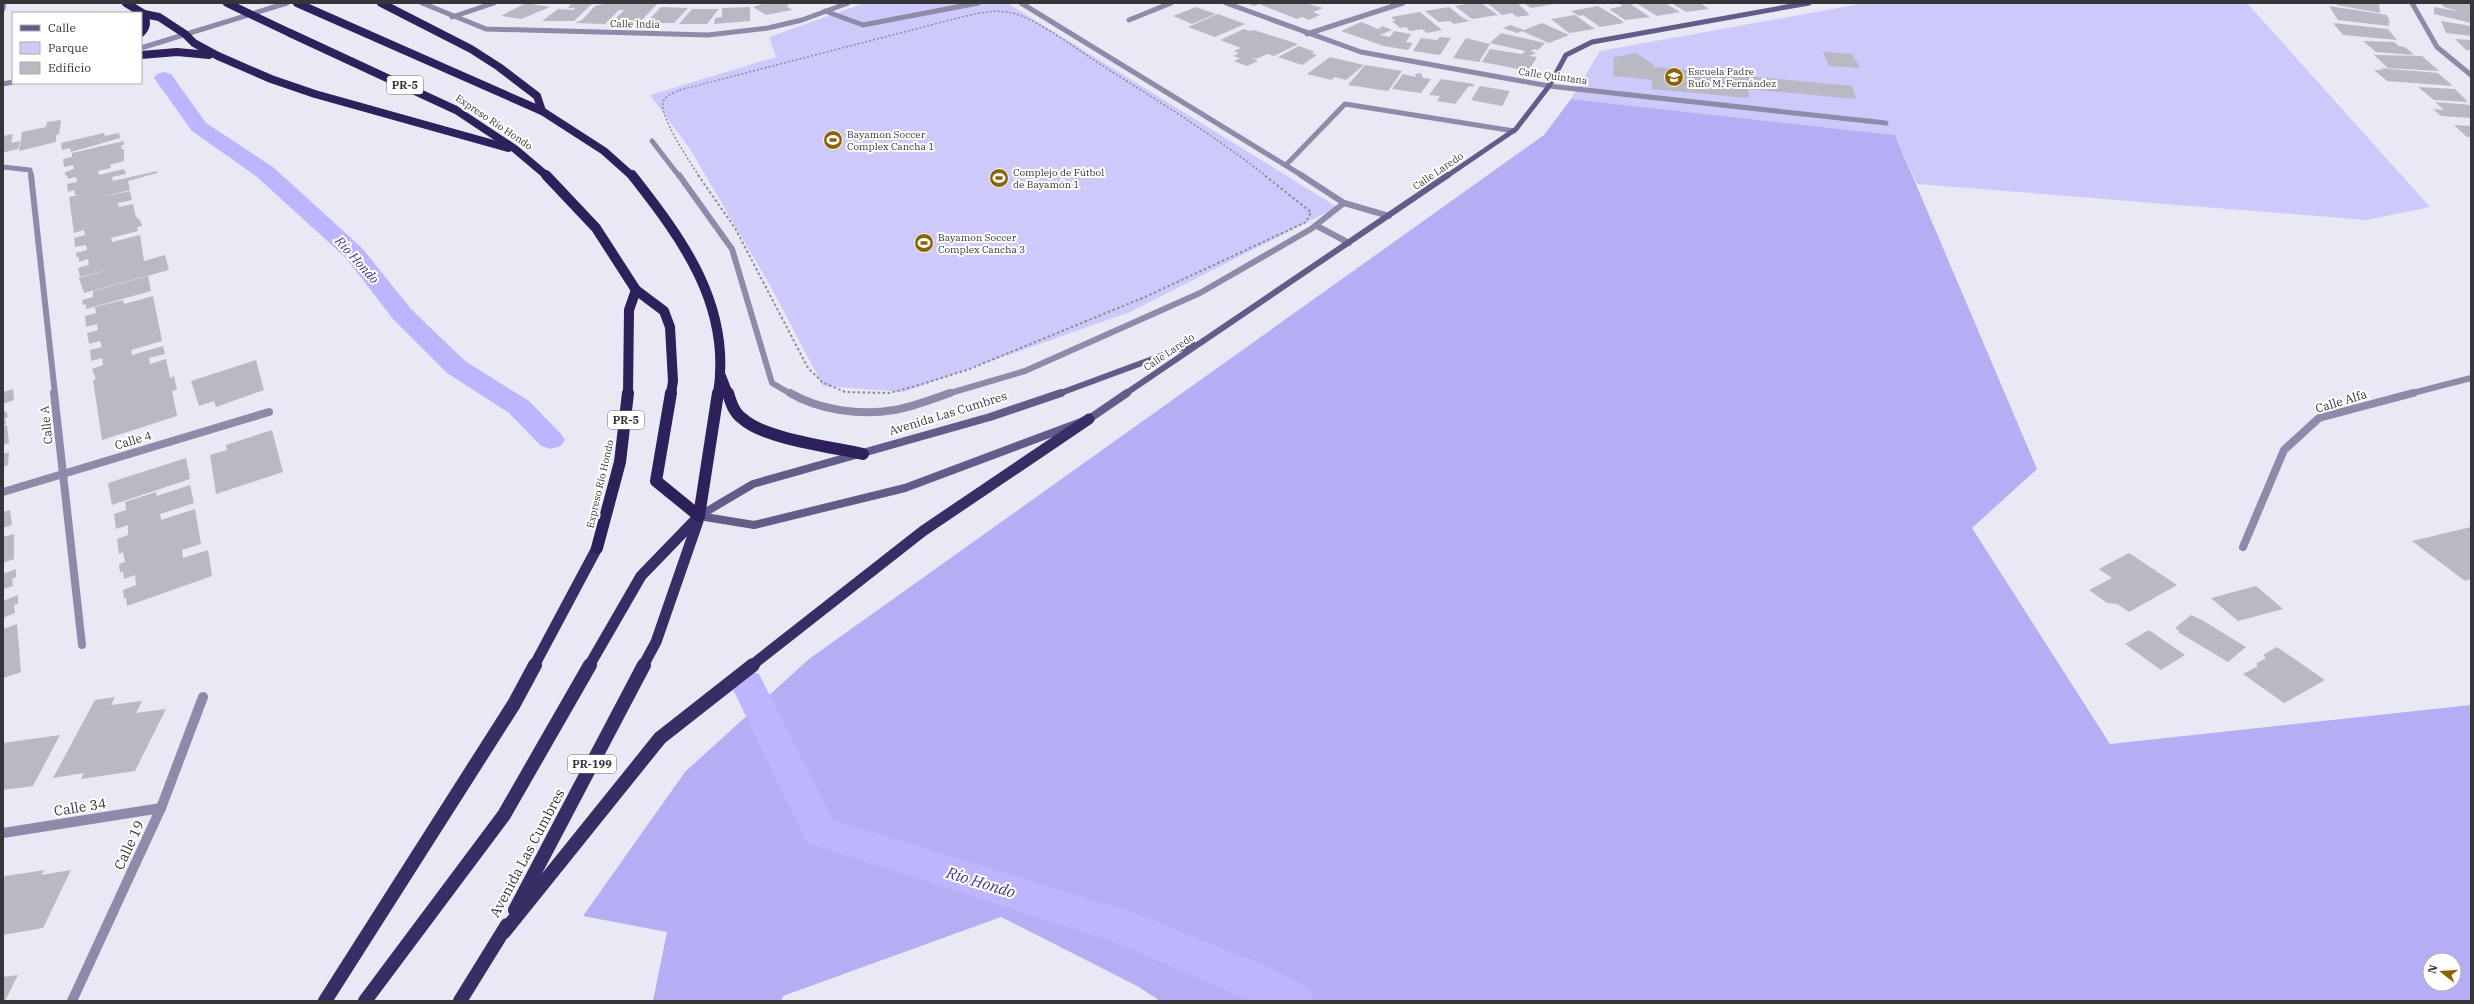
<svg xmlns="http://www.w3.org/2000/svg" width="2474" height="1004" font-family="'IBM Plex Serif',serif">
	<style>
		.green { fill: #cdc9fa }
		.forest { fill: #b6aef5; fill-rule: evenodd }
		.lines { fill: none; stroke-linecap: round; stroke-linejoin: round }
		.canal { fill: #bdb6fe; fill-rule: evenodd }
		.building { fill: #b9b9c4 }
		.path-far1 { stroke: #8d8c95; stroke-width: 1.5; stroke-dasharray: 2 2; stroke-linecap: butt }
		.path { stroke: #8d8c95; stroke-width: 2; stroke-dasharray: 2.5 2.5; stroke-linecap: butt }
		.service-far2 { stroke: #8d8ba9; stroke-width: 5 }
		.service-far1 { stroke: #8d8ba9; stroke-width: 6 }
		.service { stroke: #8d8ba9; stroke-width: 8 }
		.minor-far3 { stroke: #8d8ba9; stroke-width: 5 }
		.minor-far2 { stroke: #8d8ba9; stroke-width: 6 }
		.minor-far1 { stroke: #8d8ba9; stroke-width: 8 }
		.minor { stroke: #8d8ba9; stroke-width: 10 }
		.tertiary { stroke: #8d8ba9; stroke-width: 5 }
		.secondary-far2 { stroke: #625d88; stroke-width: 5 }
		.secondary-far1 { stroke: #625d88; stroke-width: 6 }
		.secondary { stroke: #625d88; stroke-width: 8 }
		.trunk-far1 { stroke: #382e66; stroke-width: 11 }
		.trunk { stroke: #382e66; stroke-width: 14 }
		.motorway-far2 { stroke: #2d205b; stroke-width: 8 }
		.motorway-far1 { stroke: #2d205b; stroke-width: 10 }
		.motorway { stroke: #2d205b; stroke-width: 12 }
		.motorway-bridge { stroke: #2d205b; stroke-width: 8 }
		.labels { text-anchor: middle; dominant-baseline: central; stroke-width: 4; stroke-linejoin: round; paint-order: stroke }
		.far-street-label { font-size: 10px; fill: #36353a; stroke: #fff }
		.far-poi-label { font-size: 10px; fill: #36353a; stroke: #fff; text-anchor: start }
		.shield { fill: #fff; stroke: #727275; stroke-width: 1 }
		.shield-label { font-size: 11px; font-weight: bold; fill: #36353a }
		.street-label { font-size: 12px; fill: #36353a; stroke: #fff }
		.water-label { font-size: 13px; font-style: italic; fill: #473688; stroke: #fff }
		.near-street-label { font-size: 14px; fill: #36353a; stroke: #fff }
		.near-water-label { font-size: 16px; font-style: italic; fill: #473688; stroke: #fff }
	</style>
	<rect width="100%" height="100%" fill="#e9e8f5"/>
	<g class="green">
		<polygon points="865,3 1007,3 1337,207 1130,312 903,392 823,386 771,287 690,149 650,95 776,57 769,37"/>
		<polygon points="1866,3 2247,3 2430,207 2367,220 1917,184 1895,135 1571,99 1600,51"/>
	</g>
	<path class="forest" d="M1571,99L1895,135L2037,469L1972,528L2110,744L2471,705V1001H1160L1139,987L1001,917L783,996L781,1001H653L667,932L583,916L685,772L809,659L1544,135ZM2430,960H2454V984H2430Z"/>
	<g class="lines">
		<g class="canal">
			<polygon points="164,72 171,74 206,123 273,167 362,248 411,309 465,361 529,401 561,434 565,440 561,446 551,449 541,446 509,413 447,373 393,319 346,258 257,177 192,131 154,78 157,74"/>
			<polygon points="747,670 759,674 833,820 1138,914 1269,967 1308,987 1314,1001 1251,1001 1117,943 807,843 730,683 735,674"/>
		</g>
	</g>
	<g class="building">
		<polygon points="526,3 550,7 521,19 501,16"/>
		<polygon points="593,3 574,21 542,21 558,9 574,10 575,8 568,8 571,4"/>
		<polygon points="609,3 626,3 657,4 640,22 612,22 624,10 619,10 605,24 575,23 582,20 595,6"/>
		<polygon points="766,3 786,3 789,5 786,6 792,10 766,15 753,7"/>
		<polygon points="1246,3 1305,3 1323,8 1313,12 1320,15 1309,20 1302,17 1297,19 1259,4 1254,6"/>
		<polygon points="1471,3 1481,3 1498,15 1472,19 1455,6"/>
		<polygon points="1487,3 1517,3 1530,15 1517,17 1512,13 1502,15"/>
		<polygon points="1524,3 1554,3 1554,4 1531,8"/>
		<polygon points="1618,3 1629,3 1650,17 1625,20 1609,9 1623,6"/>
		<polygon points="1636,3 1665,3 1680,12 1657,16"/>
		<polygon points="1671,3 1700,3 1709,9 1686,12"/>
		<polygon points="2337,3 2379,4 2380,13 2337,5"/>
		<polygon points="2440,3 2471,3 2471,23 2434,14 2434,7 2461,12 2444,7"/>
		<polygon points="1598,6 1621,20 1624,23 1600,27 1583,15 1579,16 1571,11"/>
		<polygon points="2329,6 2387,15 2390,23 2388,23 2389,26 2338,20"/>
		<polygon points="661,7 688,8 674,23 646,23"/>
		<polygon points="750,7 750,21 714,24 715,18 722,17 722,8"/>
		<polygon points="1196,7 1216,14 1192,24 1173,16"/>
		<polygon points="1449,7 1463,18 1470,21 1454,24 1450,21 1439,22 1425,11"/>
		<polygon points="692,9 719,9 707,24 679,24"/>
		<polygon points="1420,12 1442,30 1427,33 1422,29 1410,31 1406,27 1400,28 1392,21 1396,21 1391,17"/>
		<polygon points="1218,14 1245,24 1215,37 1188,27"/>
		<polygon points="1575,15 1595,29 1569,33 1551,19"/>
		<polygon points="2441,21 2471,26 2471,36 2446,33"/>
		<polygon points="1361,22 1378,29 1383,26 1392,30 1380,35 1390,37 1394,31 1411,34 1406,42 1413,43 1408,50 1384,46 1341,31"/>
		<polygon points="1542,23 1569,35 1549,43 1522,31 1517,33 1503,28 1510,25 1524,30"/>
		<polygon points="2333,23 2388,29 2397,40 2343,35"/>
		<polygon points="1244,29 1250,31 1254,30 1298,44 1274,56 1268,54 1256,59 1250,57 1258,61 1247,66 1234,61 1240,58 1233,56 1239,53 1234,51 1241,48 1220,40"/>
		<polygon points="1501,33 1545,43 1538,50 1534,49 1531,51 1536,53 1529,56 1537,57 1528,71 1482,62 1490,49 1522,54 1525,51 1490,43"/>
		<polygon points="1440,37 1451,38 1440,55 1413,51 1421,38 1437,40"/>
		<polygon points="1466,38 1490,44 1479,62 1453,58"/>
		<polygon points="2455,39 2471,40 2471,50 2466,50"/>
		<polygon points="2363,41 2394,42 2399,46 2405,47 2414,55 2376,52"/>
		<polygon points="1299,46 1315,52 1311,53 1317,55 1302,65 1278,57"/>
		<polygon points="1823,52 1852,54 1860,68 1829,66"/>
		<polygon points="1636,53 1654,65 1654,67 1852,86 1856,99 1748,89 1749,98 1652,89 1652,80 1613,76 1614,57"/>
		<polygon points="2374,55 2422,56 2439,71 2388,68"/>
		<polygon points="1330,57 1364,65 1346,80 1335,77 1331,80 1307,74"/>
		<polygon points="1365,65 1402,71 1388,91 1348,85"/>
		<polygon points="2380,68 2438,73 2453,86 2387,81 2374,70 2383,70"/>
		<polygon points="1421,73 1423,78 1431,79 1421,93 1392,89 1403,74 1416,77 1415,74"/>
		<polygon points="1441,79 1474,84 1473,87 1469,86 1455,104 1437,101 1440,96 1429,95"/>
		<polygon points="1480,86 1510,91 1502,106 1471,100"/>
		<polygon points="2418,87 2455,89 2468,102 2434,100"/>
		<polygon points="2435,102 2471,105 2471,118 2441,116 2433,109 2444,110"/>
		<polygon points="61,120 59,134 56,135 56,142 19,151 22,132 46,127 47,122"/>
		<polygon points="2454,125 2471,126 2471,137 2467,137"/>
		<polygon points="104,133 105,136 119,133 120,138 71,152 70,148 62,150 61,143"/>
		<polygon points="13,134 11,143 20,141 18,149 5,152 3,155 3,136"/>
		<polygon points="124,141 124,145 121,145 122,150 124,149 124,161 110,165 111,168 98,171 99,175 124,169 126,174 112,177 113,181 157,171 157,173 128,181 130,190 97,198 130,191 132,200 118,203 119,207 133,204 136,217 140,220 142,226 137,227 138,231 111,238 112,242 140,235 144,261 165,255 169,270 84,293 79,278 116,268 80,277 78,268 89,265 88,259 79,262 79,257 77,258 76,253 87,250 86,245 75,247 74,238 85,235 84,230 74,233 69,197 79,195 75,195 74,190 68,192 67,184 77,182 76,177 68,179 67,175 65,176 65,172 74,169 73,165 64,167 63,159 72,157 72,153"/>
		<polygon points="148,276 151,291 86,309 86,304 83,305 82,300 93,297 93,291"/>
		<polygon points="153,296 162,341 131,350 132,355 163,346 165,354 149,358 150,364 166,359 170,378 174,376 177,390 172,391 177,416 102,440 93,380 96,379 92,369 103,365 102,358 91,361 90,350 102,347 100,341 89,344 87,333 98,330 97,324 151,309 86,327 85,316 96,313 95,307 123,300 124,304"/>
		<polygon points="256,360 264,390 216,407 214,401 199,406 191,381"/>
		<polygon points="13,389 14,400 3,404 3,392"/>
		<polygon points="6,411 8,417 5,418 6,424 3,425 3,412"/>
		<polygon points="7,425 9,443 3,445 3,426"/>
		<polygon points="272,430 283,472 216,494 210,455 227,450 226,445"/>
		<polygon points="9,452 8,465 3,467 3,454"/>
		<polygon points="186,458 190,479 112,505 108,483"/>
		<polygon points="190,485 194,503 160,514 161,520 195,509 201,544 182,550 183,558 208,550 212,576 127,606 126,598 124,599 123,590 136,585 135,575 124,579 123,571 120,573 119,564 125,562 123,552 119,554 117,539 128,535 128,525 116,529 114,514 126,510 125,502 156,492 157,496"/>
		<polygon points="10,510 12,525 3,528 3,512"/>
		<polygon points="2471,527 2471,579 2465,581 2412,541"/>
		<polygon points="14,534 14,559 3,563 3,537"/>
		<polygon points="2129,553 2177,585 2129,612 2117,604 2107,603 2089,590 2112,578 2099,569"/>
		<polygon points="16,569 16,577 12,579 13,586 3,589 3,574"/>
		<polygon points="2256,586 2283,609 2238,621 2211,598"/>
		<polygon points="18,595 18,604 14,605 15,613 3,618 3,601"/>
		<polygon points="2191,615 2202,620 2246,647 2228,662 2178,632 2180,631 2175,628"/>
		<polygon points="17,624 21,672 3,678 3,629"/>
		<polygon points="2149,630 2185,655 2161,670 2125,644"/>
		<polygon points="2277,647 2325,680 2284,703 2243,674 2258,666 2256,664 2266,658 2263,655"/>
		<polygon points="115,697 111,705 142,701 136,713 166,709 135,771 81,779 84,773 53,778 95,700"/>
		<polygon points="60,735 33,786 3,790 3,743"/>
		<polygon points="45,870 41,875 71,870 43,928 3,935 3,880 5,876"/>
		<polygon points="18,975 5,1001 3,1001 3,977"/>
	</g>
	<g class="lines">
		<path class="path-far1" d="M699,176C691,163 656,113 664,100C667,95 675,92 680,90L950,20C968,16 988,9 1007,12C1031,15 1071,45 1092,59C1150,96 1211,133 1266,176"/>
		<polyline class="path" points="698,175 735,228 808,368 822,382 845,392 889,393 916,386 967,370 1145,297 1306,222 1311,212 1264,175"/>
		<g class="service-far2">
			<polyline points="1021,3 1303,176"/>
			<polyline points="825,11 863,25 978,3"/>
			<polyline points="652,141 679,176"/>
			<polyline points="1286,165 1345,104 1514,131"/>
		</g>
		<g class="service-far1">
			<polyline points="679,175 732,249 772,383 791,394"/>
			<polyline points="1301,175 1344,203 1389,216"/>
			<polyline points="1317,226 1349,243"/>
			<polyline points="947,394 1025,371 1200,293 1311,229 1344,203"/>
		</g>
		<path class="service" d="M790,393C819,410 861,416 894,410C913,407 932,399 950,393"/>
		<g class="minor-far3">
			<polyline points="422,3 486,29 708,35 768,28 802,20 848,3"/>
			<polyline points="1226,3 1361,52 1549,86 1886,123"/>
			<polyline points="2412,3 2437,47 2471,75"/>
			<polyline points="3,9 4,3"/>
			<polyline points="452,17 494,3"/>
			<polyline points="1129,20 1171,3"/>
			<polyline points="1307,34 1403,3"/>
			<polyline points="3,167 30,170 31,176"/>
		</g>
		<g class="minor-far2">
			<polyline points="31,175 55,394"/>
			<polyline points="2409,394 2471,378"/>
		</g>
		<g class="minor-far1">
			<polyline points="54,393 82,645"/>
			<polyline points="3,492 269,412"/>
			<polyline points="2243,547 2284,450 2319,418 2413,393"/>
		</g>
		<g class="minor">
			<polyline points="3,833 161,808"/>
			<polyline points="72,1001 161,808 203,697"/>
		</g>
		<g class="tertiary">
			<polyline points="141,48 287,3"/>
			<polyline points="3,84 13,82"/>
		</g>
		<polyline class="secondary-far2" points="1447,176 1516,129 1549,86 1566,55 1592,42 1809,3"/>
		<g class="secondary-far1">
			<polyline points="1058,394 1193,344"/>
			<polyline points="1125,394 1448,175"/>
		</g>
		<g class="secondary">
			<polyline points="699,516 754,525 905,488 1089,419 1127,393"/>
			<polyline points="699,516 753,484 990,417 1061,393"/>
		</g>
		<g class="trunk-far1">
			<polyline points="534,666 597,548"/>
			<polyline points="589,666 641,576 699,516"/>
			<polyline points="643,666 656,642 698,521"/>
			<polyline points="751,666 923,531 1089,419"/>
		</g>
		<g class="trunk">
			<polyline points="515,910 644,665"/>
			<polyline points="504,932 660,738 753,665"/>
			<polyline points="325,1001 514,704 535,665"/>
			<polyline points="365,1001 504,815 590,665"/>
			<polyline points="460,1001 507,925"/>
		</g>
		<g class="motorway-far2">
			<polyline points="126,3 144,14 159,17 185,34 194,43 218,56 271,79 315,94 508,148"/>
			<polyline points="297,3 542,111 604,151 632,176"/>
			<polyline points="381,3 471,49 499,67 537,96 542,111"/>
			<path d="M141,33C147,27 147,22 144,14"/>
			<polyline points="290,33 456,110 515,149 547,176"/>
			<polyline points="141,55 177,52 209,55"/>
		</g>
		<g class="motorway-far1">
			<polyline points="546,175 596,228 636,290 664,311 670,327 673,381 671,394"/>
			<path d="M632,175C683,240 732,306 718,394"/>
			<polyline points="721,376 728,394"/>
			<polyline points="628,394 629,310 636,290"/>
		</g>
		<g class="motorway">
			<polyline points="671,393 656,481 699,516"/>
			<path d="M728,393C731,403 734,413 743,419C765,439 833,447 863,454"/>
			<polyline points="699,516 718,393"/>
			<polyline points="597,548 620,462 628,393"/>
		</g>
		<polyline class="motorway-bridge" points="227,3 290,33"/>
	</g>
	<defs>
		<symbol id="school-disc" viewBox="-11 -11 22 22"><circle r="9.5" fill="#8c6205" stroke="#fff"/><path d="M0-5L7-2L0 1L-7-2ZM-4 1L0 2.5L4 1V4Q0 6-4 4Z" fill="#fff"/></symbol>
		<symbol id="stadium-disc" viewBox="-11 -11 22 22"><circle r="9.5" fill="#8c6205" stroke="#fff"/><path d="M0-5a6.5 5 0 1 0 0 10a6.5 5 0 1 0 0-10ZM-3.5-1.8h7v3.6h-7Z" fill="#fff"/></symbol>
	</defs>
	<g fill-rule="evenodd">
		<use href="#school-disc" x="1663" y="66" width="22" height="22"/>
		<use href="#stadium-disc" x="822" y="129" width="22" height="22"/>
		<use href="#stadium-disc" x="988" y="167" width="22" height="22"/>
		<use href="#stadium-disc" x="913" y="232" width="22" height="22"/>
	</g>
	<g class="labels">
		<g class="far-street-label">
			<text transform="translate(635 24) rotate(1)">Calle India</text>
			<text transform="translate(1553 76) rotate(8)">Calle Quintana</text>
			<text transform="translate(494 122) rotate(34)">Expreso Río Hondo</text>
			<text transform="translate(1438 171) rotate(-34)">Calle Laredo</text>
			<text transform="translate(1169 352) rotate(-34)">Calle Laredo</text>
			<text transform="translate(600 484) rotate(-77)">Expreso Río Hondo</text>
		</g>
		<g class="far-poi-label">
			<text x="1688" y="71">Escuela Padre<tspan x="1688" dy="12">Rufo M. Fernández</tspan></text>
			<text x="847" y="134">Bayamon Soccer<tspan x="847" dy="12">Complex Cancha 1</tspan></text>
			<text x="1013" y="172">Complejo de Fútbol<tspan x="1013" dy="12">de Bayamón 1</tspan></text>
			<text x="938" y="237">Bayamon Soccer<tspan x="938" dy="12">Complex Cancha 3</tspan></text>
		</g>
		<g class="shield">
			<rect x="387" y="76" width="36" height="18" rx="3"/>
			<rect x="608" y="411" width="36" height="18" rx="3"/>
			<rect x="568" y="755" width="48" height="18" rx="3"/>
		</g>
		<g class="shield-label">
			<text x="405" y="85">PR-5</text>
			<text x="626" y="420">PR-5</text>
			<text x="592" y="764">PR-199</text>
		</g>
		<g class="street-label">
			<text transform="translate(2341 401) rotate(-17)">Calle Alfa</text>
			<text transform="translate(948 413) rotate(-17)">Avenida Las Cumbres</text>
			<text transform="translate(46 425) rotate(-96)">Calle A</text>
			<text transform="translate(133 440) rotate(-17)">Calle 4</text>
		</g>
		<g class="water-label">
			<text transform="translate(357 260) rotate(48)">Río Hondo</text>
		</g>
		<g class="near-street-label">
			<text transform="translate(80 807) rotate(-9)">Calle 34</text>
			<text transform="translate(129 845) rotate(-65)">Calle 19</text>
			<text transform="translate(527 853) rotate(-62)">Avenida Las Cumbres</text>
		</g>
		<g class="near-water-label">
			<text transform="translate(981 882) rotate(17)">Río Hondo</text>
		</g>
	</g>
	<rect width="2474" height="1004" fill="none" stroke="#36353a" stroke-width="8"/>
	<rect x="12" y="12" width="130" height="72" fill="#ffffff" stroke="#afaeb0"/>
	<rect x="20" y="25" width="20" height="6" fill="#625d88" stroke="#afaeb0"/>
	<text x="48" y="32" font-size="12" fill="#36353a">Calle</text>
	<rect x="20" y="42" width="20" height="12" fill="#cdc9fa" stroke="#afaeb0"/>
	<text x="48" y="52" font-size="12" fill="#36353a">Parque</text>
	<rect x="20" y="62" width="20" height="12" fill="#b9b9c4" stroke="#afaeb0"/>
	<text x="48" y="72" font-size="12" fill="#36353a">Edificio</text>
	<g transform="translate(2442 972) rotate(287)"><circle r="19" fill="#ffffff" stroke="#afaeb0"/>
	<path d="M0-3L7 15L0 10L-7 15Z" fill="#8c6205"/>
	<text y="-6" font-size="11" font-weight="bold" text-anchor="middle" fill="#36353a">N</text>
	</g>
</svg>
